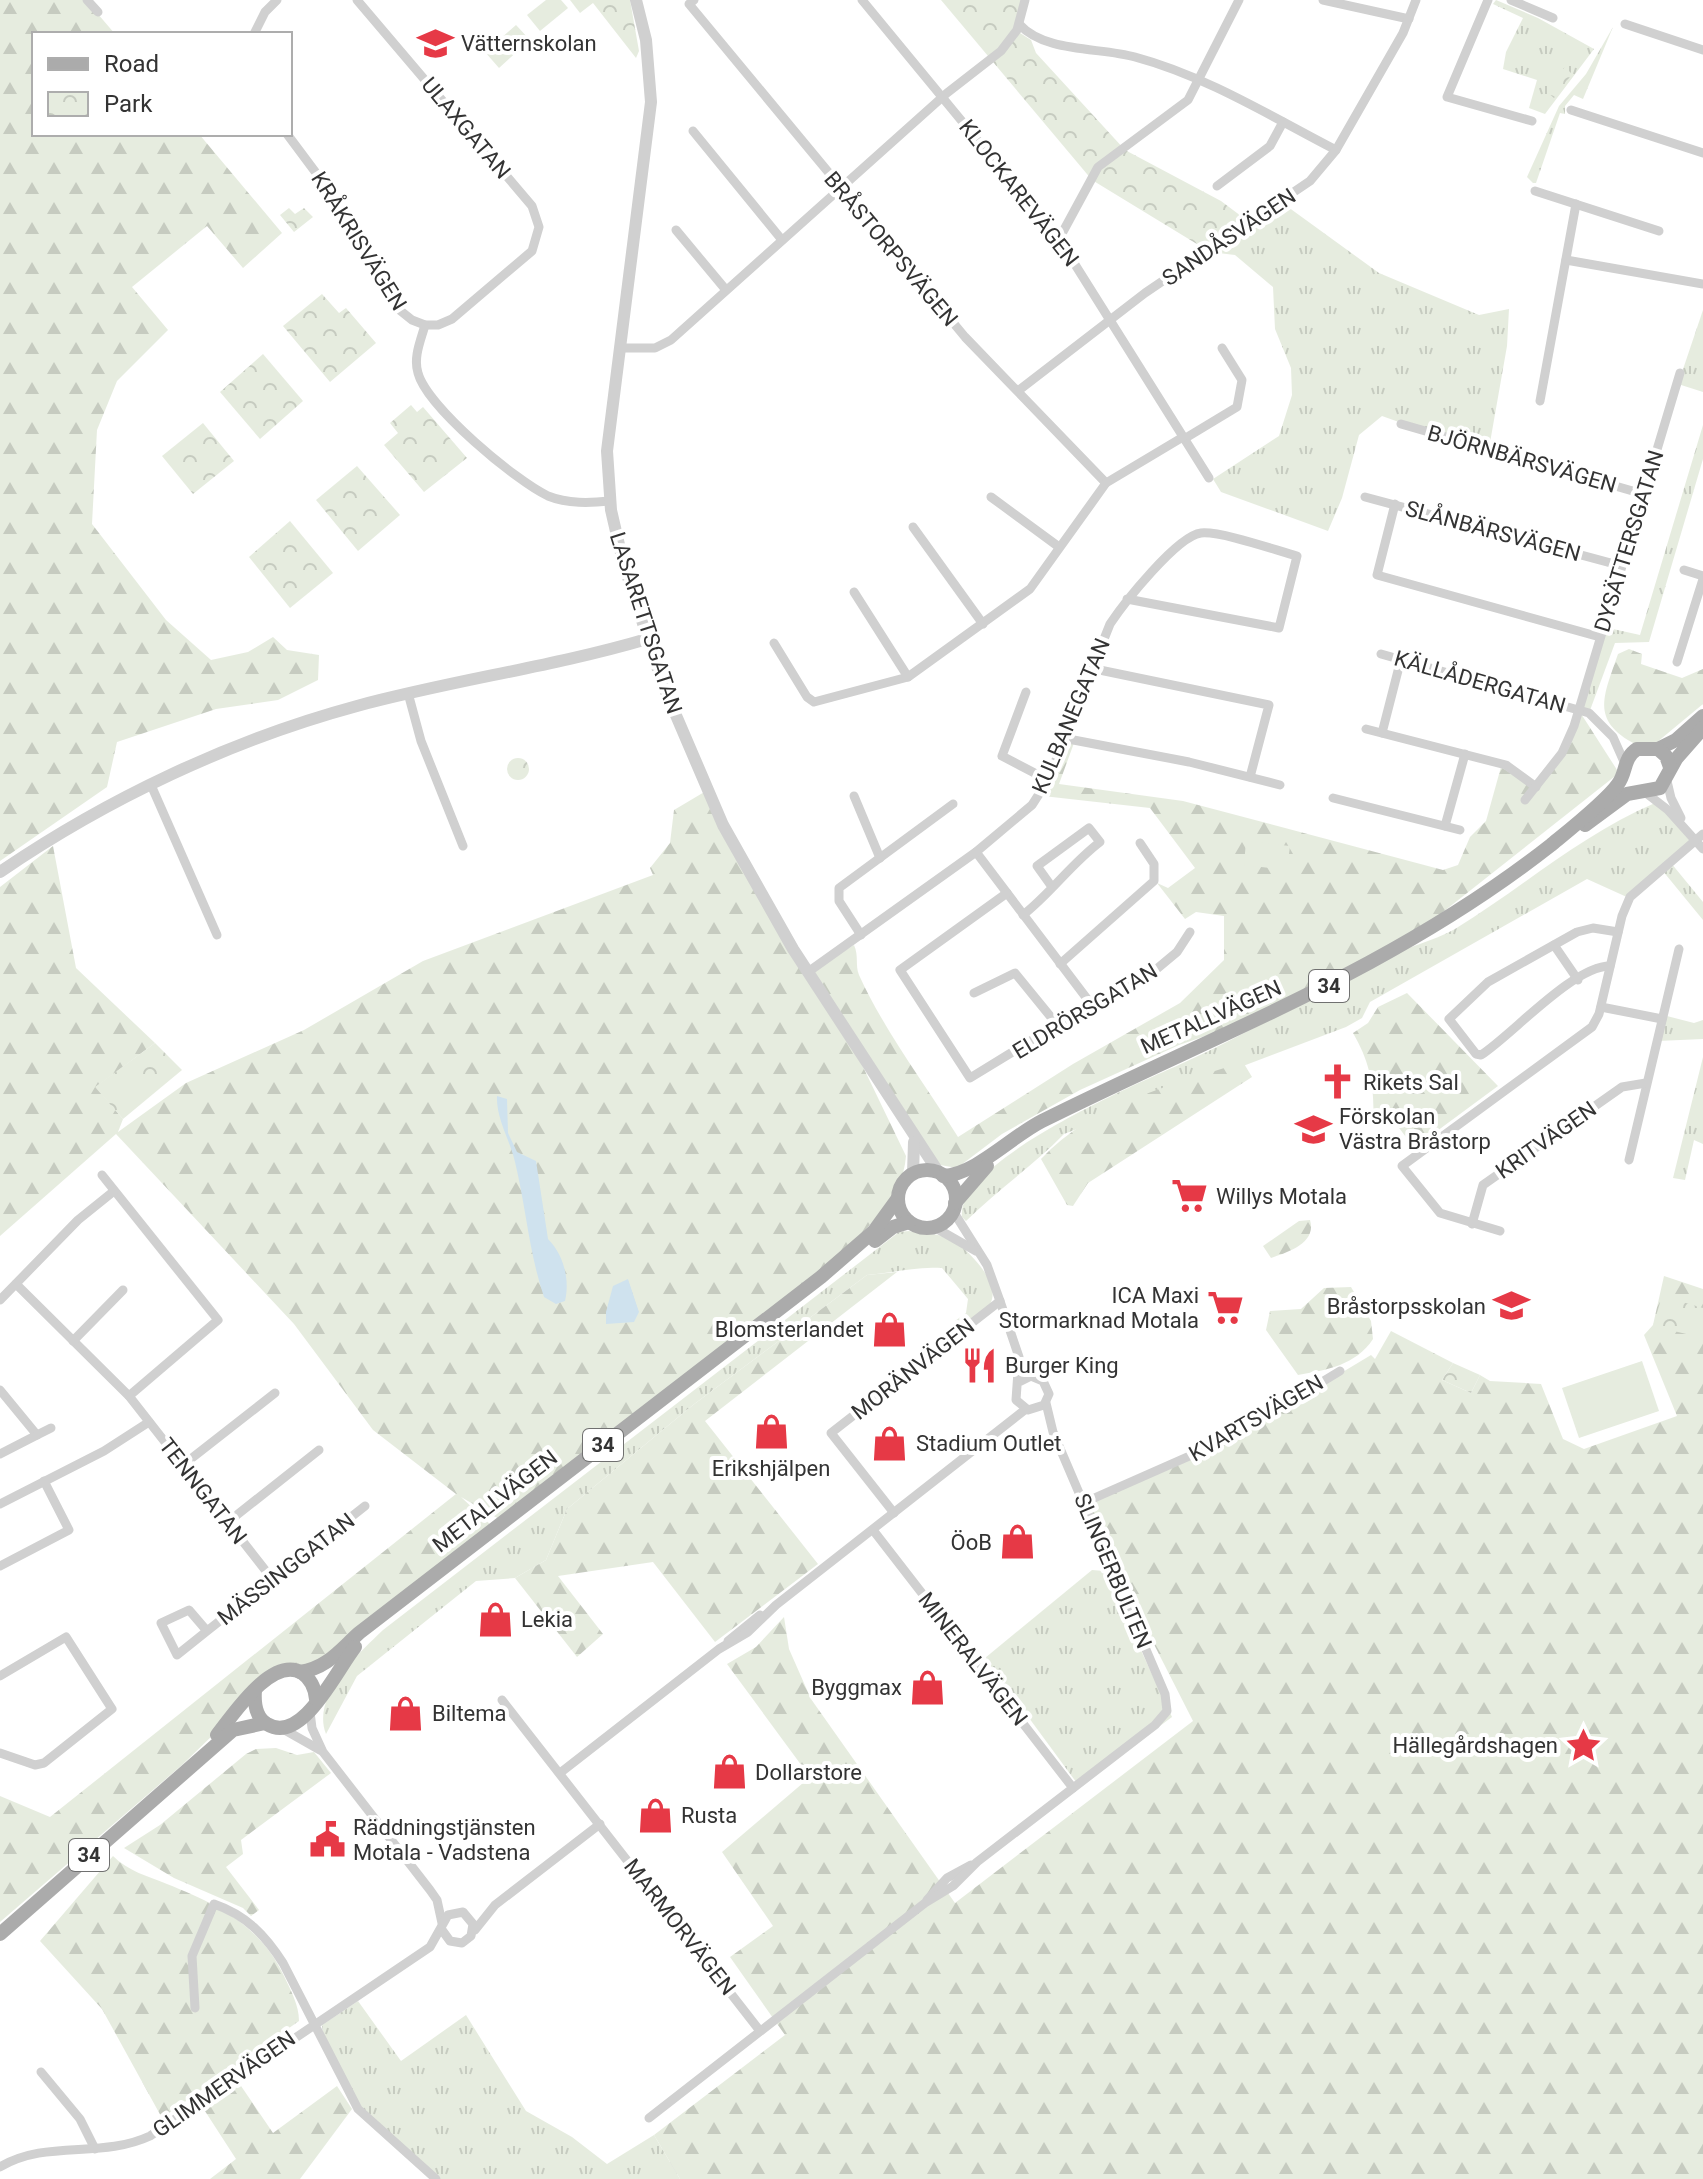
<svg xmlns="http://www.w3.org/2000/svg" width="1703" height="2179" font-family="Roboto,sans-serif">
	<style>
		.grass { fill: url(#grass-tufts) }
		.forest { fill: url(#forest-firs) }
		.park { fill: url(#park-crowns) }
		.pitch { fill: #e6ecdf }
		.water { fill: #cfe2ee }
		.lines { fill: none; stroke-linecap: round; stroke-linejoin: round }
		.minor { stroke: #d0d0d0; stroke-width: 9 }
		.tertiary { stroke: #d0d0d0; stroke-width: 12 }
		.primary { stroke: #ababab; stroke-width: 14 }
		.labels { text-anchor: middle; dominant-baseline: central; stroke-width: 8; stroke-linejoin: round; paint-order: stroke }
		.shield { fill: #fff; stroke: #707070; stroke-width: 2 }
		.shield-label { font-size: 20px; font-weight: bold; fill: #333 }
		.poi-label { font-size: 22px; fill: #333; stroke: #fff; text-anchor: start }
		.street-label { font-size: 22px; fill: #333; stroke: #fff }
	</style>
	<defs>
		<pattern id="grass-tufts" width="24" height="20" patternUnits="userSpaceOnUse" patternTransform="scale(2)"><rect width="24" height="20" fill="#e6ecdf"/><path d="M3 7l-1-3M5 7V3M7 7l1-3M15 17l-1-3M17 17v-4M19 17l1-3" fill="none" stroke="#c6cbc0"/></pattern>
		<pattern id="forest-firs" width="22" height="20" patternUnits="userSpaceOnUse" patternTransform="scale(2)"><rect width="22" height="20" fill="#e6ecdf"/><path d="M5 1l3.5 6h-7zM16 11l3.5 6h-7z" fill="#c6cbc0"/></pattern>
		<pattern id="park-crowns" width="20" height="18" patternUnits="userSpaceOnUse" patternTransform="scale(2)"><rect width="20" height="18" fill="#e6ecdf"/><path d="M2 6a3 3 0 1 1 6 0M12 15a3 3 0 1 1 6 0" fill="none" stroke="#c6cbc0"/></pattern>
	</defs>
	<rect width="100%" height="100%" fill="#fff"/>
	<g class="grass">
		<polygon points="1496,0 1538,18 1594,49 1545,114 1529,108 1537,80 1503,69 1506,52 1523,18 1493,4"/>
		<polygon points="1613,27 1583,99 1574,95 1565,106 1565,114 1560,113 1536,183 1533,183 1527,177 1559,106 1586,74"/>
		<polygon points="1288,207 1379,273 1479,315 1509,309 1507,346 1488,454 1382,416 1359,435 1342,498 1328,531 1221,492 1213,479 1279,436 1292,395 1291,368 1275,329 1273,287 1235,255 1210,252"/>
		<polygon points="1703,310 1703,392 1678,384"/>
		<polygon points="1703,425 1703,459 1649,642 1615,643 1589,713 1578,709 1604,627 1640,635"/>
		<path d="M1655,803L1696,840L1671,863L1703,902V920L1662,870L1629,898L1587,879L1370,1002L1362,1018L1346,1027L1064,1134C1033,1166 997,1190 966,1221L962,1217C955,1161 1139,1083 1183,1063C1251,1032 1316,994 1382,959C1405,947 1432,942 1455,929C1522,888 1582,834 1655,803Z"/>
		<polygon points="1663,1015 1694,1023 1703,1020 1703,1039 1658,1041"/>
		<polygon points="1703,1057 1703,1144 1694,1140 1685,1180 1673,1178"/>
		<path d="M909,1231C921,1234 934,1233 946,1237C964,1244 1003,1283 990,1304C984,1314 969,1321 961,1328L955,1321L966,1313L968,1299L942,1268C916,1266 893,1273 867,1275L693,1405L567,1509L546,1560L515,1578L476,1581L357,1676L326,1734C311,1696 358,1654 383,1630L899,1232Z"/>
		<polygon points="1092,1570 1104,1571 1172,1717 1079,1786 985,1658"/>
		<path d="M358,2001L401,2061L466,2015L526,2111L572,2137L607,2164L654,2135L680,2179H438C385,2134 331,2100 322,2025Z"/>
	</g>
	<g class="forest">
		<polygon points="0,0 86,0 115,34 34,34 34,134 199,134 282,233 243,268 207,226 132,287 168,330 117,381 97,430 92,524 166,620 211,660 248,652 273,637 287,650 319,655 318,680 278,700 216,709 117,742 107,787 0,861"/>
		<path d="M1629,649L1642,654L1641,664L1682,678L1703,669V704L1656,743L1641,747C1589,722 1603,698 1618,654Z"/>
		<path d="M1578,709L1619,773L1386,957L1302,1003L1179,1045L1080,1090L1002,1134L957,1168L940,1165L852,1044L906,1156C903,1200 864,1231 833,1260L499,1519L461,1497L492,1526L313,1665H285L182,1765L0,1922V1796L50,1817L456,1494L373,1430L294,1324L116,1134L0,1236V887L53,846L76,968L155,1043L96,1087L123,1119L118,1132L186,1083L304,1030L423,961L653,875L650,868L670,843L674,810L706,791L809,972L854,945C859,956 855,965 859,975C885,1032 925,1084 958,1137L1073,1064L1180,1003L1224,960V916L1196,912L1185,919L1157,883L1168,888L1195,868L1150,808L1043,796L1064,742L1074,743L1059,784L1183,801L1443,870L1458,865L1470,837L1486,821L1501,767L1534,788L1545,780Z"/>
		<path d="M1407,993L1498,1086L1414,1148L1391,1117L1373,1125C1375,1089 1371,1064 1353,1033L1368,1023L1378,1007Z"/>
		<path d="M1243,1062L1252,1077L1088,1183L1073,1206L1067,1205L1041,1159C1093,1103 1173,1085 1243,1062Z"/>
		<path d="M1310,1220C1317,1243 1288,1252 1271,1258L1263,1246L1299,1221Z"/>
		<polygon points="897,1272 705,1421 818,1564 715,1642 653,1562 558,1576 603,1634 577,1657 515,1578 546,1560 567,1509 693,1405 867,1275"/>
		<polygon points="1664,1276 1703,1289 1703,2179 680,2179 654,2135 785,2035 730,1957 773,1926 722,1852 810,1777 727,1664 756,1647 784,1617 789,1649 811,1699 955,1903 1193,1721 1107,1552 1086,1503 1233,1438 1371,1355 1375,1359 1391,1331 1453,1363 1442,1380 1471,1393 1480,1375 1490,1381 1541,1384 1563,1439 1584,1449 1677,1416 1644,1335 1653,1325"/>
		<path d="M1351,1287L1371,1321L1373,1339C1356,1365 1327,1370 1298,1375L1266,1330L1270,1311L1301,1309L1324,1288Z"/>
		<polygon points="276,1748 297,1755 314,1752 331,1773 241,1840 243,1854 226,1867 259,1910 251,1916 243,1908 174,1878 124,1848 160,1825 246,1754 256,1749"/>
		<path d="M113,1856C128,1871 147,1876 167,1884C217,1904 260,1925 284,1976C291,1991 299,2005 299,2021L162,2118L102,2009L40,1941Z"/>
		<polygon points="239,2083 273,2133 337,2086 352,2109 300,2179 210,2179 236,2159 203,2108"/>
	</g>
	<g class="park">
		<polygon points="570,0 630,0 639,51 636,58 593,3 580,13"/>
		<polygon points="941,0 1028,0 1020,33 1031,40 1036,53 1125,150 1221,201 1253,225 1210,252 1092,180"/>
		<polygon points="1565,67 1572,74 1554,98 1547,92 1549,86 1539,78 1543,69 1559,73"/>
		<polygon points="289,208 295,214 304,208 313,217 294,232 280,215"/>
		<polygon points="322,294 339,313 346,308 376,343 330,382 283,326"/>
		<polygon points="263,354 303,401 260,439 220,392"/>
		<polygon points="411,405 417,412 423,407 467,458 424,492 384,445 398,433 390,423"/>
		<polygon points="203,423 234,461 193,494 162,456"/>
		<polygon points="357,466 400,515 358,551 316,500"/>
		<polygon points="290,521 333,573 290,608 249,557"/>
		<circle cx="518" cy="769" r="11"/>
		<polygon points="155,1043 182,1070 123,1119 95,1087"/>
		<polygon points="1662,1296 1703,1308 1703,1338 1653,1326"/>
		<polygon points="1453,1363 1480,1375 1471,1393 1442,1380"/>
	</g>
	<g class="pitch">
		<polygon points="546,0 561,0 568,8 540,31 527,15"/>
		<polygon points="516,25 530,40 499,68 485,52"/>
		<polygon points="1246,841 1290,846 1287,870 1244,865"/>
		<polygon points="123,1071 143,1094 128,1107 108,1084"/>
		<polygon points="1642,1361 1659,1411 1579,1438 1562,1388"/>
	</g>
	<g class="water">
		<path d="M497,1096L507,1099L508,1133L517,1152L536,1161L548,1239C564,1255 570,1280 565,1301L556,1304L544,1297C529,1253 526,1207 515,1162C510,1140 496,1119 497,1096Z"/>
		<polygon points="628,1279 639,1312 634,1322 606,1324 606,1312 613,1286"/>
	</g>
	<g class="lines">
		<g class="minor">
			<polyline points="87,0 98,12"/>
			<polyline points="694,0 689,4 965,337 1106,483"/>
			<polyline points="862,0 1059,239 1209,478"/>
			<polyline points="1323,0 1409,19"/>
			<polyline points="1488,0 1447,97 1532,121"/>
			<polyline points="1511,0 1553,18"/>
			<path d="M1019,24C1045,53 1100,47 1135,57C1206,76 1272,117 1336,150"/>
			<polyline points="1625,24 1703,50"/>
			<polyline points="254,34 265,12 277,0"/>
			<polyline points="1571,110 1703,153"/>
			<polyline points="693,131 782,240"/>
			<polyline points="287,134 340,205 397,308 412,320 425,325 438,325 452,319 532,251 539,227 532,206 357,0"/>
			<polyline points="1217,186 1270,146 1283,122"/>
			<polyline points="1535,191 1659,231"/>
			<polyline points="676,230 726,290"/>
			<polyline points="1059,239 1098,167 1188,100 1239,0"/>
			<polyline points="1566,260 1703,284"/>
			<path d="M425,325C421,340 413,357 418,373C427,407 516,481 548,496C568,504 590,503 610,501"/>
			<polyline points="620,348 655,348 671,340 947,93 1001,51 1017,30 1025,0"/>
			<polyline points="1018,391 1145,293 1310,181 1336,150 1403,33 1416,0"/>
			<polyline points="1540,401 1576,204"/>
			<polyline points="1401,424 1643,494"/>
			<polyline points="1184,439 1237,407 1242,380 1222,348"/>
			<polyline points="991,497 1059,547"/>
			<polyline points="1365,497 1622,566"/>
			<polyline points="1395,504 1377,575 1600,637"/>
			<polyline points="913,527 983,624"/>
			<polyline points="1684,570 1703,576"/>
			<polyline points="854,592 908,677"/>
			<polyline points="774,643 807,697 814,702 908,677 1030,589 1106,483 1183,437"/>
			<polyline points="1381,654 1589,713 1613,737 1625,764"/>
			<polyline points="1677,662 1703,579"/>
			<polyline points="1090,668 1269,705 1250,777"/>
			<polyline points="1026,692 1002,756 1048,780"/>
			<polyline points="408,693 421,741 463,846"/>
			<polyline points="1366,729 1506,765 1536,787"/>
			<polyline points="1382,733 1401,659"/>
			<polyline points="1063,738 1189,762 1280,785"/>
			<polyline points="1667,781 1671,798 1681,818"/>
			<polyline points="151,785 217,935"/>
			<polyline points="1646,793 1668,810 1703,849"/>
			<polyline points="854,796 880,858"/>
			<polyline points="1333,798 1460,830"/>
			<polyline points="1525,800 1562,753 1574,726 1680,373"/>
			<polyline points="1445,826 1465,754"/>
			<polyline points="976,852 1091,1004"/>
			<polyline points="1007,893 900,970 970,1078 1091,1004 1153,972 1177,952 1190,932"/>
			<path d="M1023,915C1051,893 1071,864 1100,842L1089,828L1037,866L1052,887"/>
			<polyline points="861,935 839,901 839,888 953,804"/>
			<polyline points="1554,945 1578,980"/>
			<polyline points="1060,964 1154,881 1154,864 1140,843"/>
			<path d="M1610,966C1573,966 1512,1035 1481,1055L1476,1054L1449,1019L1488,982L1577,932L1593,928L1618,932"/>
			<path d="M808,972L976,852L1032,805L1048,780L1110,624C1124,603 1177,536 1201,533C1221,531 1275,550 1297,556L1279,628L1127,599"/>
			<polyline points="974,993 1015,973 1059,1027"/>
			<polyline points="1601,1007 1662,1019"/>
			<polyline points="1629,1160 1679,949"/>
			<polyline points="102,1175 218,1320 129,1396"/>
			<polyline points="953,1211 987,1265 1000,1301 1019,1357 1016,1400 1028,1410 1044,1405 1049,1394 1043,1381 1031,1376 1019,1382"/>
			<polyline points="1472,1224 1483,1185 1622,1087 1646,1083"/>
			<polyline points="934,1227 976,1251"/>
			<polyline points="1500,1231 1440,1213 1402,1166 1592,1027 1599,1014 1622,916 1630,897 1703,834"/>
			<polyline points="16,1284 129,1396 273,1580"/>
			<polyline points="0,1300 78,1220 114,1191"/>
			<polyline points="73,1341 123,1290"/>
			<polyline points="0,1390 37,1435 0,1454"/>
			<polyline points="37,1435 51,1428"/>
			<polyline points="183,1465 275,1393"/>
			<polyline points="1083,1503 1228,1439 1340,1371"/>
			<polyline points="0,1504 104,1451 149,1422"/>
			<polyline points="894,1513 831,1433 1000,1301"/>
			<polyline points="228,1522 319,1450"/>
			<polyline points="873,1530 1073,1788"/>
			<polyline points="0,1566 69,1530 44,1481"/>
			<polyline points="207,1631 177,1655 161,1623 189,1610 207,1631 365,1506"/>
			<polyline points="728,1641 760,1615"/>
			<polyline points="0,1676 66,1637 112,1709 44,1763 35,1765 0,1753"/>
			<polyline points="502,1700 760,2031"/>
			<polyline points="310,1712 312,1728 323,1752 430,1890 437,1900 442,1923"/>
			<polyline points="283,1729 320,1750"/>
			<polyline points="560,1773 719,1649 748,1632 776,1605 1026,1409"/>
			<polyline points="927,1900 947,1878 971,1865"/>
			<polyline points="475,1930 495,1905 600,1824"/>
			<path d="M195,2008L192,1956L214,1904C246,1915 265,1935 283,1963L358,2109L436,2179"/>
			<polyline points="41,2072 80,2119 95,2149"/>
			<polyline points="649,2118 925,1903 953,1886 977,1862 1155,1725 1167,1711 1165,1694 1053,1432 1046,1403"/>
			<path d="M0,2167C47,2139 101,2159 150,2136L430,1947L448,1915L463,1912L473,1924L471,1936L462,1943L450,1941L442,1930"/>
		</g>
		<g class="tertiary">
			<polyline points="636,0 646,40 651,102 607,451 611,510 623,562 663,685 723,825 793,949 939,1173"/>
			<path d="M0,872C107,799 231,740 357,706C453,680 552,667 647,639"/>
			<polyline points="913,1174 914,1142"/>
		</g>
		<g class="primary">
			<polyline points="1658,749 1676,740 1703,716"/>
			<polyline points="1585,825 1627,794 1660,788 1676,759 1703,728"/>
			<circle cx="927" cy="1199" r="29"/>
			<path d="M943,1176C975,1175 1012,1136 1042,1121C1220,1032 1392,970 1551,845C1568,831 1606,801 1618,784C1627,772 1623,758 1637,749H1658L1666,756L1670,767"/>
			<polyline points="955,1203 987,1166"/>
			<polyline points="875,1241 893,1227 909,1222"/>
			<path d="M300,1672C327,1668 339,1651 359,1633L821,1277L874,1231L898,1198"/>
			<path d="M255,1690C254,1703 255,1717 267,1724C302,1746 337,1669 355,1647"/>
			<path d="M217,1735C233,1715 272,1655 302,1673C311,1679 315,1689 316,1699"/>
			<polyline points="0,1934 233,1730 265,1723"/>
		</g>
	</g>
	<defs>
		<symbol id="school-bare" viewBox="-9 -9 18 18"><path d="M0-5L7-2L0 1L-7-2ZM-4 1L0 2.5L4 1V4Q0 6-4 4Z" fill="#e63946" stroke="#fff" stroke-width="2.5" paint-order="stroke"/></symbol>
		<symbol id="church-bare" viewBox="-9 -9 18 18"><path d="M-1.2-6h2.4v3.5h3.3v2.4h-3.3V6h-2.4V-.1h-3.3v-2.4h3.3Z" fill="#e63946" stroke="#fff" stroke-width="2.5" paint-order="stroke"/></symbol>
		<symbol id="supermarket-bare" viewBox="-9 -9 18 18"><path d="M-6-5.5h2.5l.6 2H6L4.5 2H-2.5L-4.4-4H-6ZM-1.5 3.2a1.3 1.3 0 1 0 .1 0ZM3 3.2a1.3 1.3 0 1 0 .1 0Z" fill="#e63946" stroke="#fff" stroke-width="2.5" paint-order="stroke"/></symbol>
		<symbol id="shop-bare" viewBox="-9 -9 18 18"><path d="M-5-2.5h2.3a2.7 3.5 0 0 1 5.4 0H5L5.5 6h-11ZM-1.5-2.5h3a1.5 2.3 0 0 0-3 0Z" fill="#e63946" stroke="#fff" stroke-width="2.5" paint-order="stroke"/></symbol>
		<symbol id="restaurant-bare" viewBox="-9 -9 18 18"><path d="M-5-6h1v4h1v-4h1v4h1v-4h1v5L-1.5 .5V6h-2V.5L-5-1ZM5-6V6H3V1.5H1.5Q1.5-4 5-6Z" fill="#e63946" stroke="#fff" stroke-width="2.5" paint-order="stroke"/></symbol>
		<symbol id="sight-bare" viewBox="-9 -9 18 18"><path d="M0-6L1.8-2.2L6-1.7L2.9 1.2L3.7 5.4L0 3.3L-3.7 5.4L-2.9 1.2L-6-1.7L-1.8-2.2Z" fill="#e63946" stroke="#fff" stroke-width="2.5" paint-order="stroke"/></symbol>
		<symbol id="civic-bare" viewBox="-9 -9 18 18"><path d="M-.6-6.5H3V-4.5H.6V-3L4-1V1h2V6H-6V1h2V-1L-.6-3ZM-1.2 2.5V6h2.4V2.5Z" fill="#e63946" stroke="#fff" stroke-width="2.5" paint-order="stroke"/></symbol>
	</defs>
	<g fill-rule="evenodd">
		<use href="#school-bare" x="410" y="18" width="51" height="51"/>
		<use href="#church-bare" x="1312" y="1056" width="51" height="51"/>
		<use href="#school-bare" x="1288" y="1104" width="51" height="51"/>
		<use href="#supermarket-bare" x="1164" y="1170" width="51" height="51"/>
		<use href="#school-bare" x="1486" y="1280" width="51" height="51"/>
		<use href="#supermarket-bare" x="1200" y="1282" width="51" height="51"/>
		<use href="#shop-bare" x="864" y="1304" width="51" height="51"/>
		<use href="#restaurant-bare" x="954" y="1340" width="51" height="51"/>
		<use href="#shop-bare" x="746" y="1406" width="51" height="51"/>
		<use href="#shop-bare" x="864" y="1418" width="51" height="51"/>
		<use href="#shop-bare" x="992" y="1516" width="51" height="51"/>
		<use href="#shop-bare" x="470" y="1594" width="51" height="51"/>
		<use href="#shop-bare" x="902" y="1662" width="51" height="51"/>
		<use href="#shop-bare" x="380" y="1688" width="51" height="51"/>
		<use href="#sight-bare" x="1558" y="1720" width="51" height="51"/>
		<use href="#shop-bare" x="704" y="1746" width="51" height="51"/>
		<use href="#shop-bare" x="630" y="1790" width="51" height="51"/>
		<use href="#civic-bare" x="302" y="1814" width="51" height="51"/>
	</g>
	<g class="labels">
		<g class="shield">
			<rect x="1309" y="970" width="40" height="32" rx="6"/>
			<rect x="583" y="1429" width="40" height="32" rx="6"/>
			<rect x="69" y="1839" width="40" height="32" rx="6"/>
		</g>
		<g class="shield-label">
			<text x="1329" y="986">34</text>
			<text x="603" y="1445">34</text>
			<text x="89" y="1855">34</text>
		</g>
		<g class="poi-label">
			<text x="461" y="43">Vätternskolan</text>
			<text x="1363" y="1082">Rikets Sal</text>
			<text x="1339" y="1116">Förskolan<tspan x="1339" dy="25">Västra Bråstorp</tspan></text>
			<text x="1216" y="1196">Willys Motala</text>
			<text x="1199" y="1295" text-anchor="end">ICA Maxi<tspan x="1199" dy="25">Stormarknad Motala</tspan></text>
			<text x="1486" y="1306" text-anchor="end">Bråstorpsskolan</text>
			<text x="864" y="1329" text-anchor="end">Blomsterlandet</text>
			<text x="1005" y="1365">Burger King</text>
			<text x="916" y="1443">Stadium Outlet</text>
			<text x="771" y="1468" text-anchor="middle">Erikshjälpen</text>
			<text x="992" y="1542" text-anchor="end">ÖoB</text>
			<text x="521" y="1619">Lekia</text>
			<text x="902" y="1687" text-anchor="end">Byggmax</text>
			<text x="432" y="1713">Biltema</text>
			<text x="1558" y="1745" text-anchor="end">Hällegårdshagen</text>
			<text x="755" y="1772">Dollarstore</text>
			<text x="681" y="1815">Rusta</text>
			<text x="353" y="1827">Räddningstjänsten<tspan x="353" dy="25">Motala - Vadstena</tspan></text>
		</g>
		<g class="street-label">
			<text transform="translate(466 128) rotate(50)">ULAXGATAN</text>
			<text transform="translate(1019 193) rotate(52)">KLOCKAREVÄGEN</text>
			<text transform="translate(1229 237) rotate(-34)">SANDÅSVÄGEN</text>
			<text transform="translate(359 241) rotate(58)">KRÅKRISVÄGEN</text>
			<text transform="translate(891 249) rotate(50)">BRÅSTORPSVÄGEN</text>
			<text transform="translate(1522 459) rotate(16)">BJÖRNBÄRSVÄGEN</text>
			<text transform="translate(1493 531) rotate(15)">SLÅNBÄRSVÄGEN</text>
			<text transform="translate(1629 541) rotate(-73)">DYSÄTTERSGATAN</text>
			<text transform="translate(646 623) rotate(72)">LASARETTSGATAN</text>
			<text transform="translate(1480 682) rotate(16)">KÄLLÅDERGATAN</text>
			<text transform="translate(1071 716) rotate(-67)">KULBANEGATAN</text>
			<text transform="translate(1085 1011) rotate(-31)">ELDRÖRSGATAN</text>
			<text transform="translate(1211 1017) rotate(-24)">METALLVÄGEN</text>
			<text transform="translate(1546 1140) rotate(-35)">KRITVÄGEN</text>
			<text transform="translate(913 1369) rotate(-38)">MORÄNVÄGEN</text>
			<text transform="translate(1256 1418) rotate(-30)">KVARTSVÄGEN</text>
			<text transform="translate(203 1491) rotate(52)">TENNGATAN</text>
			<text transform="translate(495 1501) rotate(-38)">METALLVÄGEN</text>
			<text transform="translate(286 1569) rotate(-38)">MÄSSINGGATAN</text>
			<text transform="translate(1113 1571) rotate(67)">SLINGERBULTEN</text>
			<text transform="translate(973 1659) rotate(52)">MINERALVÄGEN</text>
			<text transform="translate(680 1927) rotate(52)">MARMORVÄGEN</text>
			<text transform="translate(224 2084) rotate(-35)">GLIMMERVÄGEN</text>
		</g>
	</g>
	<rect x="32" y="32" width="260" height="104" fill="#ffffff" stroke="#adadad" stroke-width="2"/>
	<rect x="48" y="58" width="40" height="12" fill="#ababab" stroke="#adadad" stroke-width="2"/>
	<text x="104" y="72" font-size="24" fill="#333333">Road</text>
	<rect x="48" y="92" width="40" height="24" fill="url(#park-crowns)" stroke="#adadad" stroke-width="2"/>
	<text x="104" y="112" font-size="24" fill="#333333">Park</text>
</svg>
